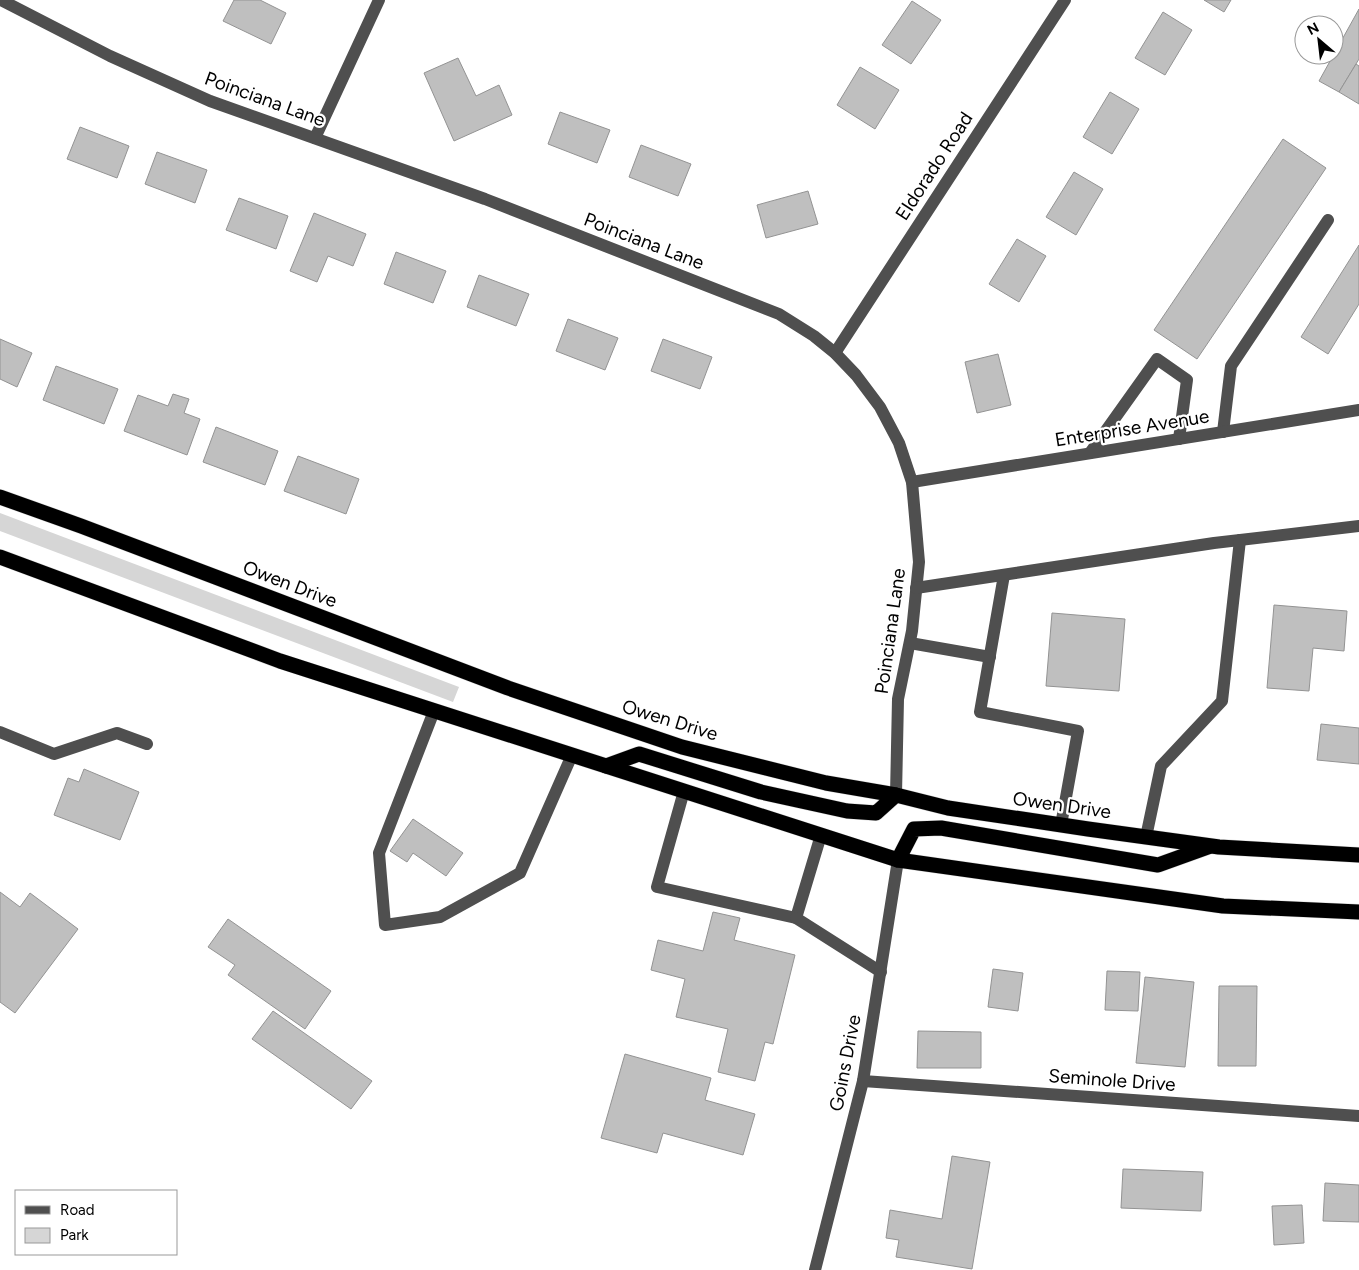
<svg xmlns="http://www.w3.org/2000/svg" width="1359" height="1270" font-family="Figtree,sans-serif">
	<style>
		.green { fill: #d6d6d6 }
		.building { fill: #bfbfbf; stroke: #939393 }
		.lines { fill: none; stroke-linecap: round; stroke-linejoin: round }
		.highway-casing { stroke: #dbdbdb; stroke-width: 16 }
		.minor { stroke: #4f4f4f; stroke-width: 12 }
		.highway { stroke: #000; stroke-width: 15 }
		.labels { text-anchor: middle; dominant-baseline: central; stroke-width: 4.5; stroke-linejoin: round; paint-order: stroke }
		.street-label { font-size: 19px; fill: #000; stroke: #fff }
	</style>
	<rect width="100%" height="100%" fill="#fff"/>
	<polygon class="green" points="0,513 459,687 453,702 0,531"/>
	<g class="building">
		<polygon points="234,0 260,0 286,13 271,44 223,21"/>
		<polygon points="1204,0 1231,0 1224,12"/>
		<polygon points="912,1 941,20 911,64 882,45"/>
		<polygon points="1359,9 1359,59 1339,92 1319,81"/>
		<polygon points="1163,12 1192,30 1165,75 1135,58"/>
		<polygon points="458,58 476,96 499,85 512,115 454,141 424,73"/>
		<polygon points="1356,64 1359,66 1359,104 1339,92"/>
		<polygon points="860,67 899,90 875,129 837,105"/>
		<polygon points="1110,92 1139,109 1112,154 1083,137"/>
		<polygon points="560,112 610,130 597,163 548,144"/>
		<polygon points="80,127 129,146 117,178 67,159"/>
		<polygon points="1283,139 1326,168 1197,359 1154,330"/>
		<polygon points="641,145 691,164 678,196 629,177"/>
		<polygon points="157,152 207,170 195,203 145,184"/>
		<polygon points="1074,172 1103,189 1076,235 1046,217"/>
		<polygon points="808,191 818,224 766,238 757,205"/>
		<polygon points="239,198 288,216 276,249 226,230"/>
		<polygon points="314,213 366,234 353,266 328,256 317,282 290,271"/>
		<polygon points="1017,239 1046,256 1019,302 989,284"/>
		<polygon points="1359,245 1359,304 1328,354 1301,337"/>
		<polygon points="396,252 446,271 433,303 384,284"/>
		<polygon points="479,275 529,294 516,326 467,307"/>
		<polygon points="568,319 618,338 605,370 556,351"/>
		<polygon points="0,339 32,353 17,387 0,379"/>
		<polygon points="663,339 712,357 700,389 651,371"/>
		<polygon points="998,354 1011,405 977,413 965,362"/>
		<polygon points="56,366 118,389 104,424 43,400"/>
		<polygon points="173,394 189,399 184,413 200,419 187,455 124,431 138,395 168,406"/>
		<polygon points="216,427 278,451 265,485 203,462"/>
		<polygon points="298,456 359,479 346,514 284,491"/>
		<polygon points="1274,605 1347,611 1344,651 1313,648 1309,691 1267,688"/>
		<polygon points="1052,613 1125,619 1119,691 1046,686"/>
		<polygon points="1321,724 1359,728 1359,764 1317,760"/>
		<polygon points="84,769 139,792 120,840 54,815 68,778 79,782"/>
		<polygon points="413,819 463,853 446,876 413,853 407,862 390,851"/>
		<polygon points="0,892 20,907 30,893 78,929 15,1013 0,1002"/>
		<polygon points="713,912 740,918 734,940 795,955 773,1044 765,1042 755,1081 718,1072 728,1029 676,1017 685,979 651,970 658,940 703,951"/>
		<polygon points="228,919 331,991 305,1029 228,975 235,965 208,947"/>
		<polygon points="993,969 1023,973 1018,1011 988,1007"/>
		<polygon points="1107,971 1140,972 1138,1011 1105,1010"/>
		<polygon points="1145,977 1194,982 1185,1067 1136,1063"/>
		<polygon points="1219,986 1257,986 1256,1066 1218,1066"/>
		<polygon points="273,1011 372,1081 351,1109 252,1039"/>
		<polygon points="918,1031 981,1032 981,1068 917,1068"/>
		<polygon points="625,1054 711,1078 705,1100 755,1114 743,1155 663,1133 657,1153 601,1138"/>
		<polygon points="952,1156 990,1162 972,1269 896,1257 899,1240 886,1238 890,1210 942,1219"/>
		<polygon points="1123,1169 1203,1172 1201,1211 1121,1208"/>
		<polygon points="1325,1183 1359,1185 1359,1222 1323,1221"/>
		<polygon points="1302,1205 1304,1243 1274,1245 1272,1206"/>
	</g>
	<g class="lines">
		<defs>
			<g id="highway">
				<polyline points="0,497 81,526 508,688 682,747 826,783 896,795 948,808 1088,829 1219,847 1359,855"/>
				<polyline points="0,557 280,661 898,860 1223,906 1359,912"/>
				<polyline points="606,766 639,754 761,792 847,811 876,813 896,795"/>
				<polyline points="898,860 914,829 941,828 1158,865 1208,847"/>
			</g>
		</defs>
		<use href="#highway" class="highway-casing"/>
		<g class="minor">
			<polyline points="1,0 110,56 210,101 485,199 779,314 814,336 835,353 856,375 880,407 899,443 912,482 919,562 912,631 898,699 896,795"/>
			<polyline points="315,138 379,0"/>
			<polyline points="835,353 1065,0"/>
			<polyline points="1223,432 1231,366 1328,220"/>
			<polyline points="1090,453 1157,359 1187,380 1179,439"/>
			<polyline points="912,482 1359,410"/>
			<polyline points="1004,575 980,712 1078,731 1061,825"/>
			<polyline points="916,588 1214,543 1359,526"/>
			<polyline points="910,643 990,657"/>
			<polyline points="434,711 379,853 385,925 440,917 520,873 572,755"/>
			<polyline points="0,732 54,754 117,733 147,744"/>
			<polyline points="684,791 657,887 796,918 821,835"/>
			<polyline points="1146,837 1161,766 1222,701 1240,540"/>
			<polyline points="796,918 881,972"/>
			<polyline points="863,1081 1359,1116"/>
			<polyline points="815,1270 863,1081 898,860"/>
		</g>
		<use href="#highway" class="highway"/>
	</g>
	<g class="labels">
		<g class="street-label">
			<text transform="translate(265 99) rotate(20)">Poinciana Lane</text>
			<text transform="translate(934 166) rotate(-57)">Eldorado Road</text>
			<text transform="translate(644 241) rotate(21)">Poinciana Lane</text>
			<text transform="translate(1132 428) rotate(-9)">Enterprise Avenue</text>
			<text transform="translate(290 584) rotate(21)">Owen Drive</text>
			<text transform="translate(890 631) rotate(-82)">Poinciana Lane</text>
			<text transform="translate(670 720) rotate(17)">Owen Drive</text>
			<text transform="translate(1062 805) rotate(8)">Owen Drive</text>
			<text transform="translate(845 1063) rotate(-79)">Goins Drive</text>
			<text transform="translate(1112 1080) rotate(4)">Seminole Drive</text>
		</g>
	</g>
	<rect x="15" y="1190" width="162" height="65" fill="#ffffff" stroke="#999999"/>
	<rect x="25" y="1206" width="25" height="8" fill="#4f4f4f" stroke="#999999"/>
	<text x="60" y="1215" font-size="15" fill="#000000">Road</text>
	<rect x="25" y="1228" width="25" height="15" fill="#d6d6d6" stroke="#999999"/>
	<text x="60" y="1240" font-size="15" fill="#000000">Park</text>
	<g transform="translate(1319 40) rotate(332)"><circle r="24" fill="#ffffff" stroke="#999999"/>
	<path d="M0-4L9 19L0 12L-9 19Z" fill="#000000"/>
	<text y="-8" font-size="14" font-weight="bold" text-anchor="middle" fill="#000000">N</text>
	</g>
</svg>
